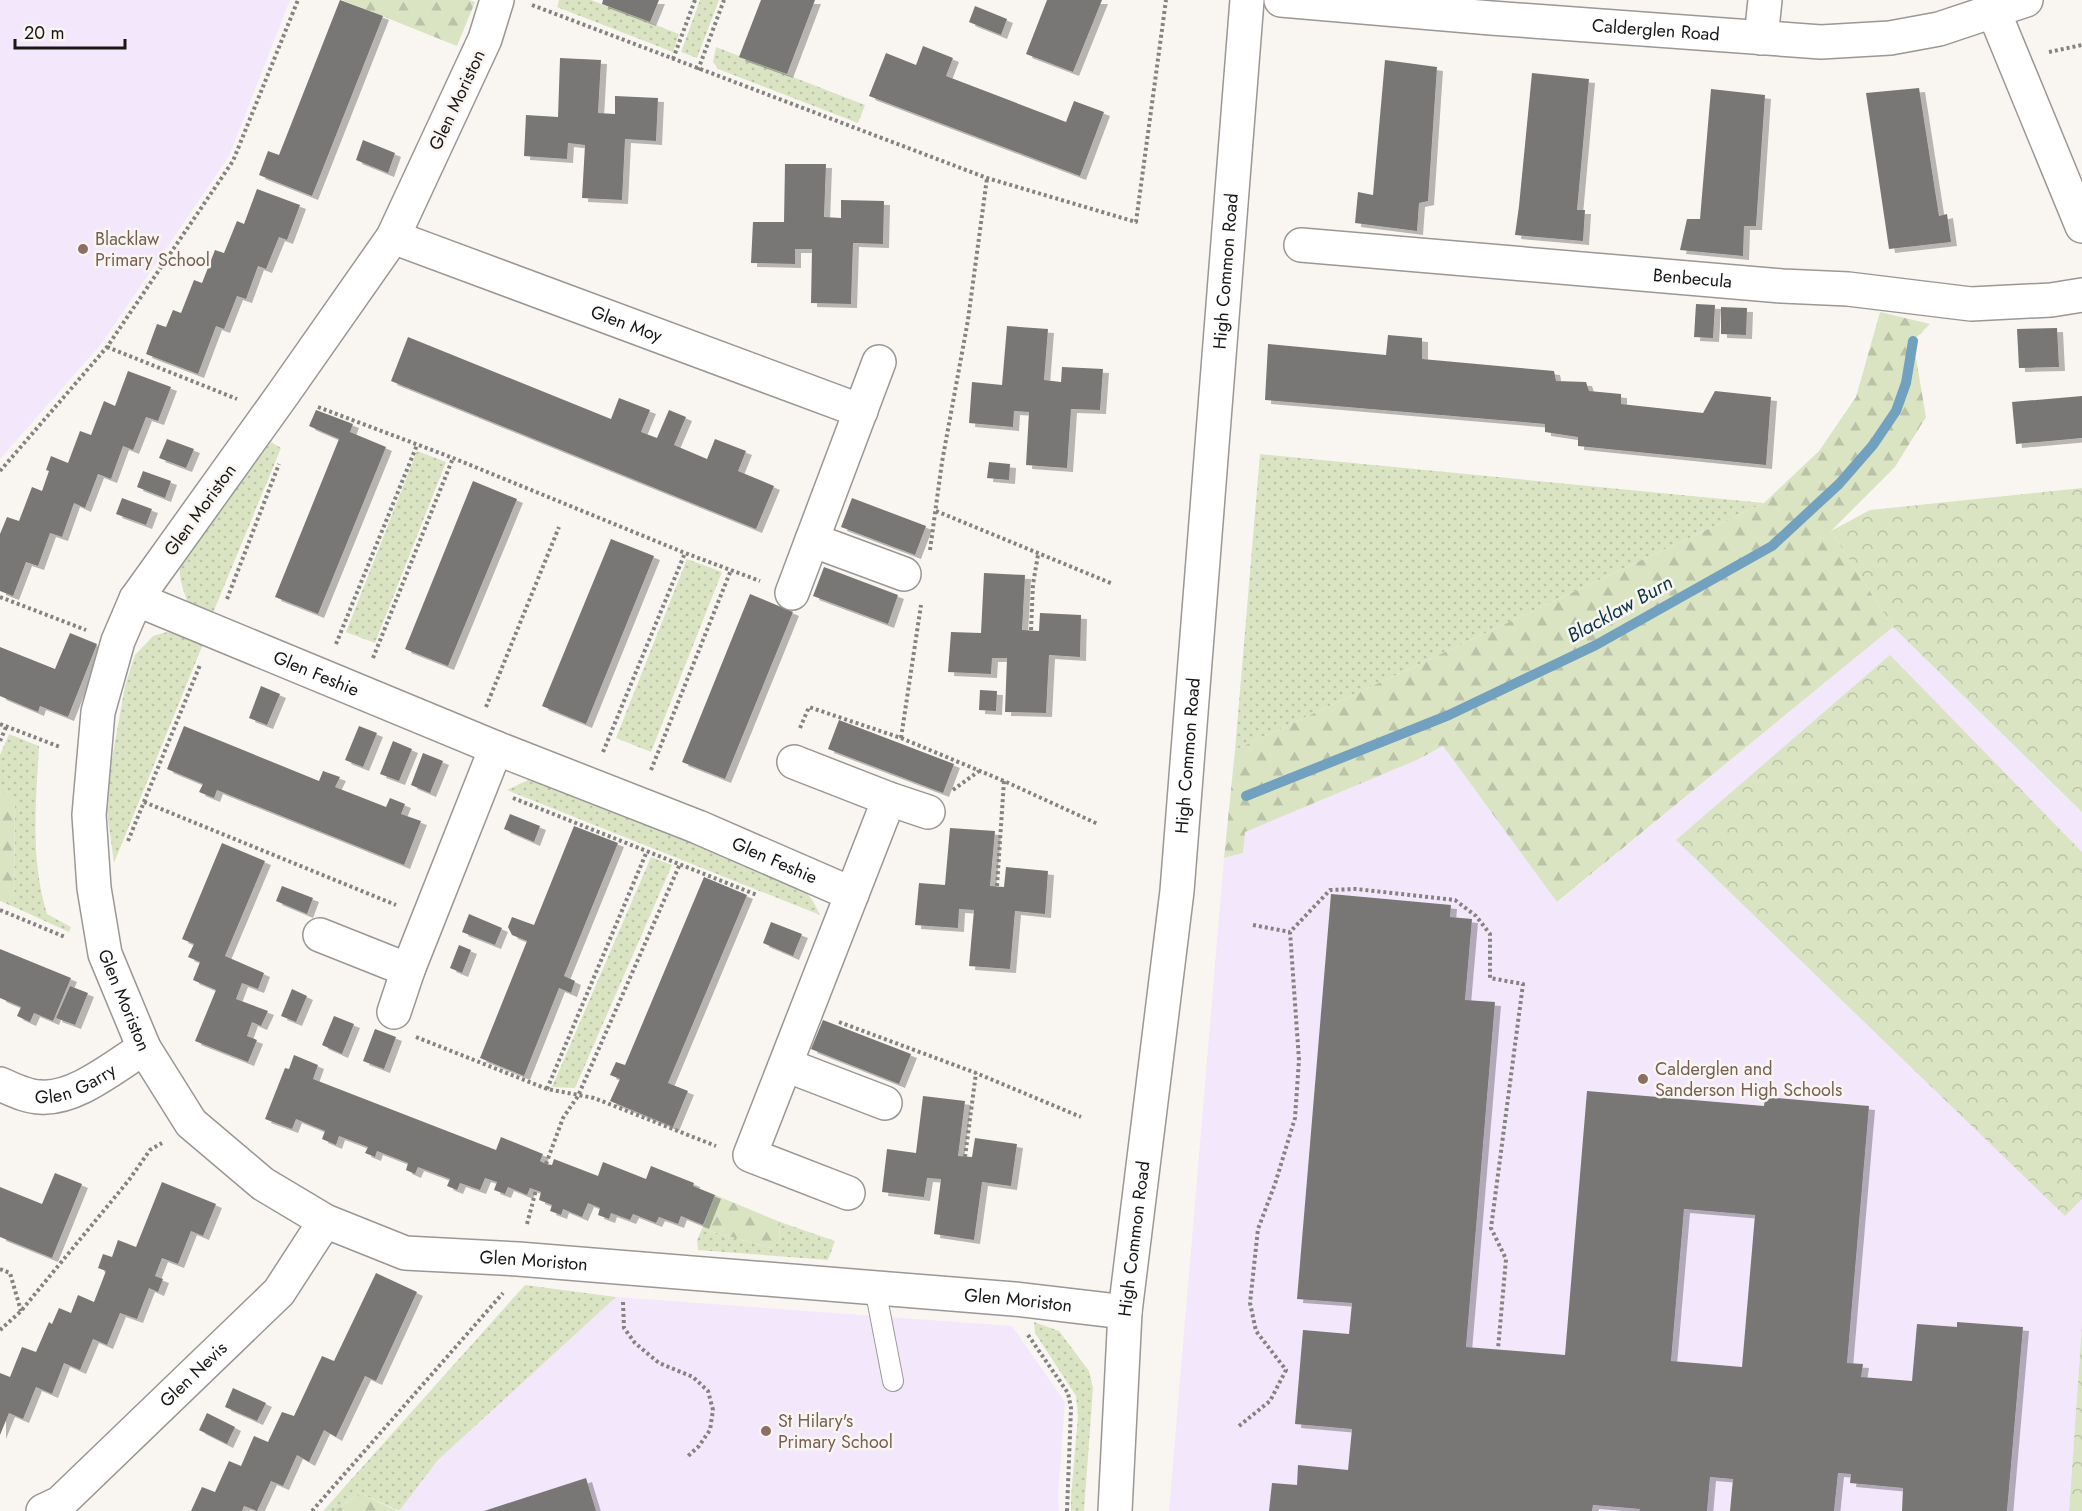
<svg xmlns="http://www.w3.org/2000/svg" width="2082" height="1511" font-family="Jost,sans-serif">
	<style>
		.education { fill: #f3e7fb }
		.grass { fill: url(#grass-dots) }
		.forest { fill: url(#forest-firs) }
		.park { fill: url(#park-crowns) }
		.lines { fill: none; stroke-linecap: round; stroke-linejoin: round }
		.stream { stroke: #71a1be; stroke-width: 10 }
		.building { fill: #797774; fill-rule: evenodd; filter: url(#shadow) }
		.service-casing { stroke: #9a9794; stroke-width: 22 }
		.minor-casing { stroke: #9a9794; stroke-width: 36 }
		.tertiary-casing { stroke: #9a9794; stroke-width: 36 }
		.path { stroke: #858380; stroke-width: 4; stroke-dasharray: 3 3; stroke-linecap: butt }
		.service { stroke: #fff; stroke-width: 20 }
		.minor { stroke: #fff; stroke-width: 33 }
		.tertiary { stroke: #fff; stroke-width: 33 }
		.education-dot { fill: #8d6e63; stroke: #f9f6f2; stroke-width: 2 }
		.labels { text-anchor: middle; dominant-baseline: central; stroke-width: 5; stroke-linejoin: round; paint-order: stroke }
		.street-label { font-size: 18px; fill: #181716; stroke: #f9f6f2 }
		.education-label { font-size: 18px; fill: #785e54; stroke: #f9f6f2; text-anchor: start }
		.water-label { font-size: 20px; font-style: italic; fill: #0b3449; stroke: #f9f6f2 }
	</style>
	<defs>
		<pattern id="grass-dots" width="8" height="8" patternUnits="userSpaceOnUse" patternTransform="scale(1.5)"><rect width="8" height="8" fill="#dae4c3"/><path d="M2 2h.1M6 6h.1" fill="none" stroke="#bac3a7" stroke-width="1.8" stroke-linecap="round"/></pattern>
		<pattern id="forest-firs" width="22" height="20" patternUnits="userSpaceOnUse" patternTransform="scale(1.5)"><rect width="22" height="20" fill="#dae4c3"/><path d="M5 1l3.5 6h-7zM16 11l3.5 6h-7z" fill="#bac3a7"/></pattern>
		<pattern id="park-crowns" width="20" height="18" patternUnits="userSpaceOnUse" patternTransform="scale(1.5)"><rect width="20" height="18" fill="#dae4c3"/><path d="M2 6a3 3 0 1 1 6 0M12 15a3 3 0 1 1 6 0" fill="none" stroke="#bac3a7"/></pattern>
		<filter id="shadow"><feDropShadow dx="6" dy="4" stdDeviation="0" flood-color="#0004"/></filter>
	</defs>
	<rect width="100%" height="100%" fill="#f9f6f2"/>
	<g class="education">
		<polygon points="0,0 290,0 229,156 102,343 0,459"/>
		<polygon points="1893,627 2082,812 2082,1325 2069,1511 1169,1511 1224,858 1243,853 1244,832 1417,760 1443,746 1558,902"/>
		<polygon points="616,1297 1012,1326 1065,1402 1058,1495 1059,1511 399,1511 438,1460"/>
	</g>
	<g class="grass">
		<polygon points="559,0 591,0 679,34 673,52 557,7"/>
		<polygon points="700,0 719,0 697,58 681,52"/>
		<polygon points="716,47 865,105 858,123 718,69 713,62"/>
		<path d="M271,442L281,448L213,613L187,601C184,591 179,580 180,569C182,550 255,463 271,442Z"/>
		<polygon points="417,451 446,462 375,643 346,632"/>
		<polygon points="1260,454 1764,503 1235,750"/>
		<polygon points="687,559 722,572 651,752 616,738"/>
		<polygon points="167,632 180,634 203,644 114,863 107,812 110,770 125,686 135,655 153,636"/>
		<path d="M9,734L39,746C36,802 30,859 47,914L71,927L69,932L14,907L15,800L0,793V755Z"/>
		<polygon points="528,780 546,782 802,887 813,901 820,915 507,790"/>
		<polygon points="651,857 672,865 575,1088 552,1087"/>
		<polygon points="780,1222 835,1241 828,1260 698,1250 697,1240 702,1229 771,1248 779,1242"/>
		<polygon points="525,1285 616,1297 438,1460 399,1511 360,1493 335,1511 323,1511"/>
		<polygon points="1034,1322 1059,1331 1089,1371 1093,1388 1084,1511 1071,1511 1071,1497 1078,1416 1076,1396 1035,1333"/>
	</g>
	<g class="forest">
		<polygon points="342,0 469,0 475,2 457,46"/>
		<polygon points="1880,312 1930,324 1913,341 1926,417 1895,467 1831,531 1893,627 1557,902 1443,746 1417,760 1245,832 1243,853 1224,858 1235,750 1764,503 1819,451 1856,397"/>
		<polygon points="0,793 15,799 14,907 0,901"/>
		<polygon points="715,1195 780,1222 779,1242 771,1248 702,1229"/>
		<polygon points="360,1493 397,1511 335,1511"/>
	</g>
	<g class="park">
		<polygon points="2082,488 2082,812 1893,627 1831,531 1870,510"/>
		<polygon points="1890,655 2082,852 2082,1199 2065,1216 1676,840"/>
		<polygon points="2082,1325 2082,1511 2069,1511"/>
	</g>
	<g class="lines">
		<polyline class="stream" points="1246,796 1449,715 1596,645 1772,546 1839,484 1873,445 1896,411 1906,383 1913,341"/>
	</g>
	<g class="building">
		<polygon points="340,0 383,16 312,196 259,175 268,151 279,155"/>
		<polygon points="603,0 659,0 650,22 602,4"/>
		<polygon points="761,0 815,0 787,74 739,57"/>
		<polygon points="1047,0 1102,0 1073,72 1026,54"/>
		<polygon points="975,6 1007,19 1001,35 969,22"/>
		<polygon points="923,46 953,58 946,76 1066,122 1074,101 1104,112 1080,176 869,96 886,53 916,65"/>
		<polygon points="560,58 601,60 598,113 615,114 615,96 658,98 656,141 625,139 622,200 582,198 585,145 568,143 567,159 524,156 526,115 558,117"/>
		<polygon points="1385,60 1437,67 1428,201 1419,203 1417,231 1355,223 1358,192 1373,195"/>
		<polygon points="1532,73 1589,79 1577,210 1585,210 1583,241 1515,235 1519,206"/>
		<polygon points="1919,88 1939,216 1947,214 1951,242 1889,249 1866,93"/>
		<polygon points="1711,89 1765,95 1756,226 1744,226 1743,256 1680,250 1687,219 1700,219"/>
		<polygon points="363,140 395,153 388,173 356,160"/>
		<polygon points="785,164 826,164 824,217 841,218 841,200 884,201 883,244 853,243 851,304 811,303 812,249 795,249 795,264 751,263 753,222 784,222"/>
		<polygon points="257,189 300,205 287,240 279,237 266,269 258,266 246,299 237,296 224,329 216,326 198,374 146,354 157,324 166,327 173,310 181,313 194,280 202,283 215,250 224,253 237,221 244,224"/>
		<polygon points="1696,304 1715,305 1713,338 1694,337"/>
		<polygon points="1721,307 1747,308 1746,335 1721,334"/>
		<polygon points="1007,326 1048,329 1044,380 1061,382 1062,367 1103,369 1100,410 1071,409 1067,468 1026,465 1029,412 1014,411 1013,427 969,423 972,382 1002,385"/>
		<polygon points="2057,328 2059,367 2019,368 2017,329"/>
		<polygon points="1388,335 1422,338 1422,359 1554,371 1556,381 1586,382 1589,391 1621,394 1621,404 1703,413 1715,391 1771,397 1766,465 1578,446 1578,437 1545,432 1545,424 1265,400 1268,344 1386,355"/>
		<polygon points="408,337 611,419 619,398 650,410 641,432 657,438 669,410 686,417 674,445 707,459 715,439 746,451 738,471 774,486 756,529 391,381"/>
		<polygon points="128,371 171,387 158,421 146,417 133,450 123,446 111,479 98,474 85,508 74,503 62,537 50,533 38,566 26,562 13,596 0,591 0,534 7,517 19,521 32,487 42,491 49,471 46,470 51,456 68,463 80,431 91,435 104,401 115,406"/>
		<polygon points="2082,396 2082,438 2016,444 2012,402"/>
		<polygon points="316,410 353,424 350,432 386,447 318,614 275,597 339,439 309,426"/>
		<polygon points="167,439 194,449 186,468 159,458"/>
		<polygon points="989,462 1010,464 1009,480 987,478"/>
		<polygon points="143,471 171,481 165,498 137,487"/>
		<polygon points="473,481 517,499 448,666 405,649"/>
		<polygon points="122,498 152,509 146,525 116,514"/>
		<polygon points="852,498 926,526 915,555 841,527"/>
		<polygon points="611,539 654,556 586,724 542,706"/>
		<polygon points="824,567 898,595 888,624 813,596"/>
		<polygon points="984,573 1025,575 1022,630 1039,631 1040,613 1081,615 1080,657 1049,655 1046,713 1005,712 1007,658 992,658 991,674 948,672 951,632 981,633"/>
		<polygon points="750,594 793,612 725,779 682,762"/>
		<polygon points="70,633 97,644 68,717 40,706 38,712 0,696 0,647 55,669"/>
		<polygon points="261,686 280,694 267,725 249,718"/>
		<polygon points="980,690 997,691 996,711 979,710"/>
		<polygon points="839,720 954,764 943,793 828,749"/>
		<polygon points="184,726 319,781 323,771 340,777 335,787 386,807 390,798 405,804 401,814 421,821 404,865 217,790 214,798 199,792 203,784 167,769"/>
		<polygon points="359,726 377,733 363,767 345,760"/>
		<polygon points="393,741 412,749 399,781 380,774"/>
		<polygon points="423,753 443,761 430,793 411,785"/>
		<polygon points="510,814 540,826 534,842 504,829"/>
		<polygon points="574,826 618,843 564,976 575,981 571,993 559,988 524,1076 480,1058 527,941 512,935 508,927 512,917 534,925"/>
		<polygon points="950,828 995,831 990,886 1004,887 1006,867 1048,871 1045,914 1015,911 1010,969 969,966 974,910 959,909 958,928 915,925 919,883 945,885"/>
		<polygon points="222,843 265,861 225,956 264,973 258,989 242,983 236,999 268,1011 261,1026 252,1022 247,1036 257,1040 248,1062 195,1041 216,990 193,980 200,962 188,957 194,944 182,939"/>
		<polygon points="704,877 747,895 668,1083 688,1091 673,1127 610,1101 620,1079 610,1075 616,1062 625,1065"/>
		<polygon points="282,886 313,898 307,914 276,901"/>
		<path d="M1331,894L1451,905L1450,917L1472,919L1465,1000L1495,1002L1466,1347L1565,1355L1587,1091L1764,1106L1765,1097L1869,1106L1847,1363L1863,1364L1861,1377L1912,1381L1917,1324L1957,1327V1322L2023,1327L2007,1511H1902L1903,1488L1850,1483L1851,1474L1838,1473L1834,1511H1730L1733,1479L1710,1477L1707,1511H1639L1640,1509L1593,1505L1592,1511H1269L1272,1483L1297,1485L1298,1465L1348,1470L1352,1429L1295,1424L1303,1330L1349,1334L1352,1303L1297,1299ZM1684,1209L1755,1215L1742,1367L1671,1361Z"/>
		<polygon points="469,914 502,928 495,945 462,932"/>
		<polygon points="771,922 802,934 793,956 763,943"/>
		<polygon points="459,945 471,950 462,973 450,968"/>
		<polygon points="0,949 71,978 53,1021 34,1013 30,1022 17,1016 21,1007 0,998"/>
		<polygon points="70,986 88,993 75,1025 56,1018"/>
		<polygon points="292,989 307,996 296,1022 281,1016"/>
		<polygon points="334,1016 354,1024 342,1054 322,1045"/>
		<polygon points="823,1020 911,1054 899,1084 811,1049"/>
		<polygon points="375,1029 396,1037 384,1069 363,1061"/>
		<polygon points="294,1055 318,1065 313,1079 496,1150 501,1137 543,1154 540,1161 546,1164 552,1165 554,1159 598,1176 603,1162 646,1179 651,1166 694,1183 693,1186 715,1195 703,1225 681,1216 678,1224 659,1217 656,1223 633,1214 630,1220 611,1213 609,1219 598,1215 600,1208 588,1203 582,1217 563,1209 561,1215 550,1211 552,1205 539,1200 541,1192 530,1188 527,1195 508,1187 505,1194 494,1190 497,1182 485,1178 480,1190 460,1183 457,1190 447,1186 450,1179 418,1167 415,1174 406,1170 408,1163 377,1151 375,1157 365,1153 368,1147 339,1136 336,1145 322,1139 325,1131 296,1119 292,1129 265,1119 285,1068 289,1069"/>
		<polygon points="923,1096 965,1101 958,1156 972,1157 975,1138 1017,1144 1011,1186 982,1182 974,1240 934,1234 941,1179 927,1178 924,1197 882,1192 887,1149 916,1153"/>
		<polygon points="55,1173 82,1184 52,1258 0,1237 0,1187 42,1204"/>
		<polygon points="162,1182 216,1204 203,1236 191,1231 178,1264 162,1258 155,1276 163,1279 158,1292 149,1288 137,1319 120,1313 107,1345 93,1339 80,1370 64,1363 52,1394 36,1387 23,1419 9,1413 0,1435 0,1373 10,1377 22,1347 36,1352 49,1322 52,1324 59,1308 71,1313 78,1295 94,1302 106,1271 98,1268 103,1254 112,1257 118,1240 136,1247"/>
		<polygon points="376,1273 417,1292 376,1381 365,1376 336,1437 324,1430 309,1462 297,1455 283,1486 271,1481 257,1511 244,1506 242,1511 191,1511 202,1487 215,1492 229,1461 241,1466 254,1436 268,1442 282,1412 294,1416 322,1356 334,1361"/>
		<polygon points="233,1388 266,1403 257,1421 225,1407"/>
		<polygon points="207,1413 235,1427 227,1444 199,1430"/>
		<polygon points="586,1478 596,1511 484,1511"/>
	</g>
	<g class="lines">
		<defs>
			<polyline id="service" points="875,1288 893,1381"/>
			<g id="minor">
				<path id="s1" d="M497,0L485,39L393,237L283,394L136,599L118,641L98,712L89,815L94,888L105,954L144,1048L191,1123L263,1184L325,1221L405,1253L518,1259L1014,1299L1125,1312"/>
				<path id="s2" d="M1281,0L1491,18L1821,42L1890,38L1939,29L2026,0"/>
				<polyline points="1994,12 2082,226"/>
				<polyline points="1761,38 1765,0"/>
				<path id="s3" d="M393,237L861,411"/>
				<path id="s4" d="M1301,245L1782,286L1848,289L1971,304L2051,300L2082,295"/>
				<polyline points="812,540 904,574"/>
				<polyline points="792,593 879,362"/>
				<path id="s5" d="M136,599L496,748L698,827L852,894"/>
				<polyline points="794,762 889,799 928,812"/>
				<polyline points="320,935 408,970"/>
				<polyline points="394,1012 408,970 496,748"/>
				<polyline points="786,1065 885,1103"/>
				<path id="s6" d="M0,1084C12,1089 27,1097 40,1097C75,1100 115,1066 144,1048"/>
				<polyline points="848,1193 750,1155 889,799"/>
				<path id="s7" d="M43,1511L60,1503L279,1292L325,1221"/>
			</g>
			<g id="tertiary">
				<path id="s8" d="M1115,1511L1125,1312L1177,891L1247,0"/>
			</g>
		</defs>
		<use href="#service" class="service-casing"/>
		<use href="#minor" class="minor-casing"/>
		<use href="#tertiary" class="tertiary-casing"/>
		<g class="path">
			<polyline points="532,5 987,178 1136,222 1166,0"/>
			<polyline points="2049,52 2082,45"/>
			<polyline points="673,59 695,0"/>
			<polyline points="698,70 724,0"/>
			<polyline points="107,347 237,399"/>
			<polyline points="318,407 453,458 685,553 760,581"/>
			<polyline points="0,471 107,347 233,161 298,0"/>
			<polyline points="936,511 1113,584"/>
			<polyline points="930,550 942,462 968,320 987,178"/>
			<polyline points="0,597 86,630"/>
			<polyline points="227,599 279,464"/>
			<polyline points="1031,630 1033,584 1038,555"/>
			<polyline points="336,644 417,445"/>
			<polyline points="373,658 453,458"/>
			<polyline points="486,707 559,527"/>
			<polyline points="0,724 60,747"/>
			<polyline points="800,728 809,707 901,738 1004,781 1098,824"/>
			<polyline points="901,738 921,605"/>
			<polyline points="0,741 6,727"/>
			<polyline points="603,752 685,553"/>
			<polyline points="651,770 731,570"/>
			<polyline points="953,790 979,771"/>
			<polyline points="513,798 757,895"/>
			<polyline points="144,802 396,905"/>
			<polyline points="128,841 200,665"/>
			<polyline points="997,886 1004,781"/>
			<polyline points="0,910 65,937"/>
			<polyline points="1253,925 1290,932"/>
			<polyline points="839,1022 976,1073 1081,1117"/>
			<polyline points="416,1037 547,1089 594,1098 716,1146"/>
			<polyline points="547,1089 647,851"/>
			<polyline points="965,1157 976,1073"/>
			<polyline points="546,1164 563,1118 578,1096 680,864"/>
			<polyline points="527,1224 536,1190"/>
			<polyline points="0,1269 10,1273 21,1311"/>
			<polyline points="623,1302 624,1328 635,1343 659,1363 693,1377 708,1391 713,1410 710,1430 699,1446 686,1458"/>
			<polyline points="0,1330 21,1311 129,1180 150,1150 162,1143"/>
			<polyline points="1028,1335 1068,1393 1071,1408 1067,1511"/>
			<polyline points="1239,1426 1270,1401 1286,1370 1256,1331 1250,1303 1258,1229 1275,1184 1295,1118 1299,1060 1290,932 1330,890 1356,889 1455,900 1476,916 1490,934 1490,978 1523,984 1491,1228 1506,1259 1498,1349"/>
			<polyline points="312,1511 503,1293"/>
		</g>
		<use href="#service" class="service"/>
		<use href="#minor" class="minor"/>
		<use href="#tertiary" class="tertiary"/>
	</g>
	<g class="education-dot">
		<circle cx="83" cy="249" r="6"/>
		<circle cx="1643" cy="1079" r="6"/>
		<circle cx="766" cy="1431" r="6"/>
	</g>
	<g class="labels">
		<g class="street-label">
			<text stroke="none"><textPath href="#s2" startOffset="376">Calderglen Road</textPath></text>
			<text transform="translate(457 100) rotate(-65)">Glen Moriston</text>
			<text stroke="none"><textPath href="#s8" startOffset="1245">High Common Road</textPath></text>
			<text stroke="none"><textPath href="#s4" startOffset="393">Benbecula</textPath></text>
			<text stroke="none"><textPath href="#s3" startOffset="249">Glen Moy</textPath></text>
			<text transform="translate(200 510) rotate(-54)">Glen Moriston</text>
			<text stroke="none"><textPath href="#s5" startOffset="195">Glen Feshie</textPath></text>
			<text stroke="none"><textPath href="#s8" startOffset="759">High Common Road</textPath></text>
			<text stroke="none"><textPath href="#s5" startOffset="690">Glen Feshie</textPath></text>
			<text stroke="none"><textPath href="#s1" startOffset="1116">Glen Moriston</textPath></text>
			<text stroke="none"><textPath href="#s6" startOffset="80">Glen Garry</textPath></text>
			<text stroke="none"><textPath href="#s8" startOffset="273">High Common Road</textPath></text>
			<text stroke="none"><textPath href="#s1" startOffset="1638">Glen Moriston</textPath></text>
			<text stroke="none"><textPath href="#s1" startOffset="2124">Glen Moriston</textPath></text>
			<text stroke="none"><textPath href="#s7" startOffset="204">Glen Nevis</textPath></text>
		</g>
		<g class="education-label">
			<text x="95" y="239">Blacklaw<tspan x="95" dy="21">Primary School</tspan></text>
			<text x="1655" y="1069">Calderglen and<tspan x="1655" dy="21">Sanderson High Schools</tspan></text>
			<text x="778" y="1421">St Hilary's<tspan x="778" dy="21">Primary School</tspan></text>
		</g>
		<g class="water-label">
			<text transform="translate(1620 609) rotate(-29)">Blacklaw Burn</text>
		</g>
	</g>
	<path d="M15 39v9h110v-9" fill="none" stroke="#181716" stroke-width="3"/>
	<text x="24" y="39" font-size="18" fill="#181716" stroke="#f9f6f2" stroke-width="4.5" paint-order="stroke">20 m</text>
</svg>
